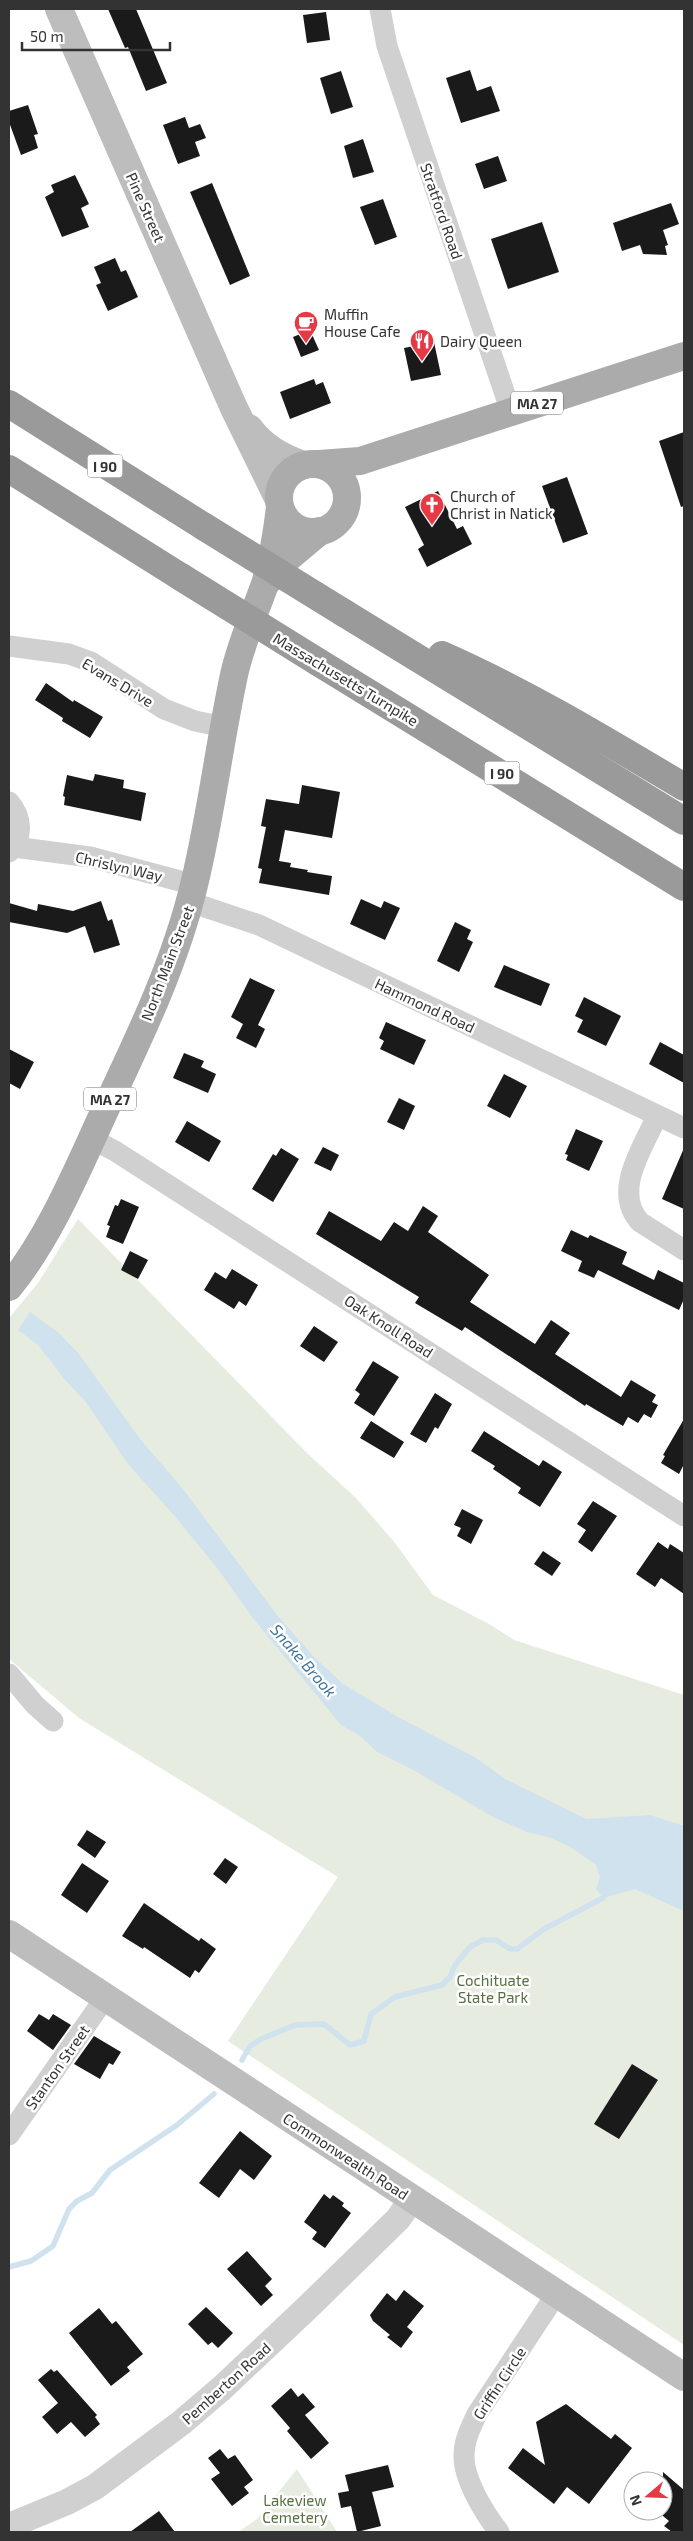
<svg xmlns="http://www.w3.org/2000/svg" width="693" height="2541" font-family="'Exo 2',sans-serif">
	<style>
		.green { fill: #e6ecdf }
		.water { fill: #cfe2ee }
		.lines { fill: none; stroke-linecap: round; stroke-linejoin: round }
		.stream { stroke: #cfe2ee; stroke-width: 5.5 }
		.building { fill: #1a1a1a }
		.minor { stroke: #d0d0d0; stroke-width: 21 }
		.tertiary { stroke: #d0d0d0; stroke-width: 26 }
		.secondary { stroke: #bdbdbd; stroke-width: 28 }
		.primary { stroke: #ababab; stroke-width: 28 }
		.motorway { stroke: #9a9a9a; stroke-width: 28 }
		.motorway-bridge { stroke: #9a9a9a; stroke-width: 28 }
		.labels { text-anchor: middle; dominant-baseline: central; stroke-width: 5; stroke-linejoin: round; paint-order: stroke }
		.shield { fill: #fff; stroke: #707070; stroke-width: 1 }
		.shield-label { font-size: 14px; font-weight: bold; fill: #333 }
		.street-label { font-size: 15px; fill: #333; stroke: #fff }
		.poi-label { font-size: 15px; fill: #333; stroke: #fff; text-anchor: start }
		.park-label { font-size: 15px; fill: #56703f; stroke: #fff }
		.water-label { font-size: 16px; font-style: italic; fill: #3f7597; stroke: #fff }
	</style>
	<rect width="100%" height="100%" fill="#fff"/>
	<g class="green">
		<polygon points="78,1219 308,1454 356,1498 395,1543 433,1595 491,1625 514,1640 684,1695 684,2345 228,2041 338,1877 79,1718 9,1659 9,1318 38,1283"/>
		<polygon points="297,2469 337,2532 238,2532 257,2519"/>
	</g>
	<polygon class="water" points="30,1312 59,1333 79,1354 140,1439 183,1489 277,1615 313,1656 343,1684 398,1717 476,1758 505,1779 586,1819 650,1815 684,1826 684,1911 635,1889 603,1898 596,1889 600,1877 596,1865 569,1846 548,1837 527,1832 493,1817 415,1771 377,1752 360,1736 341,1725 252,1617 218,1569 172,1513 128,1464 85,1401 66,1381 38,1345 18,1330"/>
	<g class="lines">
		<g class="stream">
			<polyline points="242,2060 250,2046 261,2039 295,2025 324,2024 350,2045 364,2041 371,2014 395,1997 442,1985 450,1977 455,1965 470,1947 483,1940 496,1940 510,1949 517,1949 544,1929 603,1898"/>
			<polyline points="9,2267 31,2261 53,2246 69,2209 77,2201 92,2193 110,2170 177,2125 214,2094"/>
		</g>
	</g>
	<g class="building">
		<polygon points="108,9 136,9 167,83 146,91 128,47 125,48"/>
		<polygon points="326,12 330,40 307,43 303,15"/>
		<polygon points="470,70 477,91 491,86 500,111 461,123 446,78"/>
		<polygon points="341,71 353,107 331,114 320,78"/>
		<polygon points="28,105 38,134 34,135 38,148 21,155 9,122 9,111"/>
		<polygon points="185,117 189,128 200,124 206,138 195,142 200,156 178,164 163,125"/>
		<polygon points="363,139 374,172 353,178 344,146"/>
		<polygon points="498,156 507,181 484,189 475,164"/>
		<polygon points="75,175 89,204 81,208 89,227 62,237 45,197 54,192 51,185"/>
		<polygon points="212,183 250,276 230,285 190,192"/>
		<polygon points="383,199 397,237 375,245 360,207"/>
		<polygon points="671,203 679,224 663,230 668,245 665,246 667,255 643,254 640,245 622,251 613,223"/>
		<polygon points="542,222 559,272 508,289 491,239"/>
		<polygon points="115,258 121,272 126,270 138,297 108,311 96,285 101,283 94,267"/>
		<polygon points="310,330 319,350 301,357 293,337"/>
		<polygon points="434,342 441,375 411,381 404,348"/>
		<polygon points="314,379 316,385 323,382 331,403 290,419 280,392"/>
		<polygon points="684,432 684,506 681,507 659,441"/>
		<polygon points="567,477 588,534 563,543 542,486"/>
		<polygon points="438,491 457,529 463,526 472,544 427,567 418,549 424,545 405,507"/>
		<polygon points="46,683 73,702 74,700 103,717 90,738 62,721 63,718 35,700"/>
		<polygon points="95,774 124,780 123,788 146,793 141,821 64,805 65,797 63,796 67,775 93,781"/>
		<polygon points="302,785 340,792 332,838 285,830 279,861 291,863 290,867 308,870 307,872 332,876 329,895 259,883 262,869 258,868 266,827 261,826 266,799 299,804"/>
		<polygon points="361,899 381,908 384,901 400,908 385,940 350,924"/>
		<polygon points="101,901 108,921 112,919 120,945 94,953 85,926 67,933 9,922 9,903 37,911 38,904 73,911"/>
		<polygon points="455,922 471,930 467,939 473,942 459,972 437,961"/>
		<polygon points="504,965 550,984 541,1006 494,987"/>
		<polygon points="250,978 275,990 258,1025 265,1029 256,1048 236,1038 243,1024 231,1017"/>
		<polygon points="584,997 621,1016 606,1046 577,1032 583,1020 575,1016"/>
		<polygon points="386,1022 426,1040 414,1065 380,1049 384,1041 379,1038"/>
		<polygon points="660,1042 684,1055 684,1083 649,1064"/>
		<polygon points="9,1049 34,1062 20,1089 9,1083"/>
		<polygon points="184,1053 204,1061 201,1067 216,1074 208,1093 173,1078"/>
		<polygon points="504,1074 527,1086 510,1118 487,1106"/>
		<polygon points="399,1098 415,1106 404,1130 387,1122"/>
		<polygon points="187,1121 221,1141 209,1162 175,1142"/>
		<polygon points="576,1129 603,1141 589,1171 566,1160 568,1155 565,1154"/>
		<polygon points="323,1147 339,1155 331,1171 314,1163"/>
		<polygon points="281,1148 299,1159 273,1202 252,1189 273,1154 276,1156"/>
		<polygon points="684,1148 684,1209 662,1199"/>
		<polygon points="121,1199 139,1207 123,1244 106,1237 110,1226 107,1225 115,1205 118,1206"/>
		<polygon points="423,1206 438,1216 428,1232 489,1275 470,1302 535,1344 551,1320 570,1333 555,1354 621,1397 631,1380 656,1395 652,1402 658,1405 651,1418 644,1414 638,1423 628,1417 623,1426 586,1404 585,1406 465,1327 462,1331 415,1303 419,1297 316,1234 329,1211 381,1241 394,1222 408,1231"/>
		<polygon points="571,1230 588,1238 590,1235 627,1252 622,1264 654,1280 658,1270 684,1283 684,1299 679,1310 598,1270 594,1278 578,1271 582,1261 561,1251"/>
		<polygon points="130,1251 148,1260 138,1279 121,1270"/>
		<polygon points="232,1269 258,1285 246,1306 239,1301 234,1309 204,1290 215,1272 226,1279"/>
		<polygon points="314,1326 338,1342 324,1362 300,1346"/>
		<polygon points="373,1361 399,1377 374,1416 354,1403 360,1394 355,1390"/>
		<polygon points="435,1393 452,1404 438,1429 435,1427 426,1443 410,1434"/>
		<polygon points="684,1419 684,1464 679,1474 661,1463 665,1456 663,1455"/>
		<polygon points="371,1421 404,1442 394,1458 360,1438"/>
		<polygon points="484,1431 539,1466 543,1460 562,1472 540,1507 518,1493 521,1488 493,1469 495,1466 471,1451"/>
		<polygon points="593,1501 617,1516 592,1552 578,1542 586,1530 577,1524"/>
		<polygon points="462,1509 483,1520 471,1544 457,1536 461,1528 454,1525"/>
		<polygon points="658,1542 668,1549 670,1544 684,1553 684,1594 661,1578 655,1587 636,1574"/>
		<polygon points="543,1551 561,1563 552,1576 534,1564"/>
		<polygon points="87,1830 106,1842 95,1858 77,1845"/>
		<polygon points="225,1858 238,1867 226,1884 213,1874"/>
		<polygon points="82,1863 109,1881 87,1913 61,1895"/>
		<polygon points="144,1903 199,1941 201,1938 216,1949 199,1973 195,1970 190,1978 144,1947 143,1949 122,1936"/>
		<polygon points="39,2014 49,2020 53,2014 71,2025 53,2050 27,2031"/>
		<polygon points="94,2036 121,2052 113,2065 109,2063 100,2079 74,2064"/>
		<polygon points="632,2064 658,2080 619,2139 594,2124"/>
		<polygon points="240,2131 272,2156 254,2180 240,2169 219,2198 199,2183"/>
		<polygon points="324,2194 330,2199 333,2195 344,2203 342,2206 351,2213 325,2248 312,2239 317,2232 304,2222"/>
		<polygon points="247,2251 272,2279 265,2286 273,2295 261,2306 227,2269"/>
		<polygon points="404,2290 424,2306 407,2327 413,2332 401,2348 387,2337 390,2335 373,2321 370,2315 387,2293 396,2301"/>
		<polygon points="206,2307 233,2333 218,2348 212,2342 208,2345 188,2324"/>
		<polygon points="99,2308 112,2324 116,2321 143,2354 127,2367 130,2371 111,2386 69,2333"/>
		<polygon points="51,2369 54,2372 57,2370 97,2415 95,2417 100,2424 85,2437 71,2422 57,2434 42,2417 58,2403 38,2380"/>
		<polygon points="291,2388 298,2397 303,2393 315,2407 305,2415 329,2443 311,2459 287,2431 290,2428 271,2406"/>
		<polygon points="566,2404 611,2439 615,2434 632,2448 589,2504 567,2487 554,2504 508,2468 523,2448 545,2465 536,2422"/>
		<polygon points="220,2449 228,2459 235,2455 253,2480 244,2487 249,2493 232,2506 211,2479 220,2473 208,2458"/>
		<polygon points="388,2465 394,2487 372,2492 381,2526 357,2532 351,2506 341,2508 338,2493 349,2491 345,2475"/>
		<polygon points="663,2472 684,2490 684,2532 672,2532 664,2526 669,2521 663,2516"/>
		<polygon points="159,2511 175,2532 130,2532"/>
	</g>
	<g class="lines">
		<g class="minor">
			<polyline points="380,9 387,46 511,412"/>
			<polyline points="9,646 69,654 91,662 164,709 195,721 224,727"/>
			<path d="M9,802C22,817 24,837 9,852"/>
			<polyline points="14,847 90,857 195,885"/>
			<polyline points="190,902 259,925 684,1128"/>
			<path d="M657,1116C643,1148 612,1191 640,1222L684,1250"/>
			<polyline points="92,1139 115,1151 684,1516"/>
			<polyline points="9,1674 35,1705 53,1721"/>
			<polyline points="9,2135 105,1998"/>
			<path d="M499,2532C485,2514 463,2479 464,2455C464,2440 471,2427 477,2414L557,2293"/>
		</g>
		<polyline class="tertiary" points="9,2526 67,2502 95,2487 181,2423 222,2388 308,2307 398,2219 412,2199"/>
		<g class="secondary">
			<polyline points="59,9 233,406 279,500"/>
			<path d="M249,428C262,446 282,458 304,465"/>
			<polyline points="9,1934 684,2377"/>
		</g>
		<g class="primary">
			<circle cx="313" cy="498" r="34"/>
			<polyline points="319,464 360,461 684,356"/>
			<polyline points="267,582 289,557 320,531"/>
			<path d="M9,1287C51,1235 77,1170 105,1110C139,1038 175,964 194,885C211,816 219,745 234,675C241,643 254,615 265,584C273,559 277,533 280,507"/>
		</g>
		<g class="motorway">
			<polyline points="9,404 203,526"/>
			<polyline points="9,469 181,577"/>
			<polyline points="344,613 684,821"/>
			<path d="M442,655C526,692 605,740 684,787"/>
			<polyline points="318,662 684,887"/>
		</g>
		<g class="motorway-bridge">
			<polyline points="203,526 344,613"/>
			<polyline points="181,577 318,662"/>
		</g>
	</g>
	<defs>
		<symbol id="cafe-pin" viewBox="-11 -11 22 30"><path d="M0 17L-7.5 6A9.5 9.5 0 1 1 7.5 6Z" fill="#e63946" stroke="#fff"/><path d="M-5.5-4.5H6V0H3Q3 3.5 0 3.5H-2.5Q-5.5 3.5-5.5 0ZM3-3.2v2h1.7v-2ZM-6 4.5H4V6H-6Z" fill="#fff"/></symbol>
		<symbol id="restaurant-pin" viewBox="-11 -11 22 30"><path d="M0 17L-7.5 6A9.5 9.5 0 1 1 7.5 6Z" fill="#e63946" stroke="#fff"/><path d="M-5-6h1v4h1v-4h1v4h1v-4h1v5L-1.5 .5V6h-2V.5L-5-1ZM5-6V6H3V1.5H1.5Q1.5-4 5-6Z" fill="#fff"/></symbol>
		<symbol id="church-pin" viewBox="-11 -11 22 30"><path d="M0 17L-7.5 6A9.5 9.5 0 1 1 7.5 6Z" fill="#e63946" stroke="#fff"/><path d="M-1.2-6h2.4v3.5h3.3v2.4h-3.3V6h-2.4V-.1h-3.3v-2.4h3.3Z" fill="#fff"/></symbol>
	</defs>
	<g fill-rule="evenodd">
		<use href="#cafe-pin" x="292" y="309" width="28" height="38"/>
		<use href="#restaurant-pin" x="408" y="327" width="28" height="38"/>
		<use href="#church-pin" x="418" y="491" width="28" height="38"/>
	</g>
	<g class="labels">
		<g class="shield">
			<rect x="511" y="391.5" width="52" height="23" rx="4"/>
			<rect x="87.5" y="454.5" width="35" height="23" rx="4"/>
			<rect x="484.5" y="761.5" width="35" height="23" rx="4"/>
			<rect x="84" y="1087.5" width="52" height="23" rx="4"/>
		</g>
		<g class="shield-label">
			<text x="537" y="403">MA 27</text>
			<text x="105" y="466">I 90</text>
			<text x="502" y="773">I 90</text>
			<text x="110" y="1099">MA 27</text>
		</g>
		<g class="street-label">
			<text transform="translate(146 207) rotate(66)">Pine Street</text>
			<text transform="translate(442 211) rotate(71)">Stratford Road</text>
			<text transform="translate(346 679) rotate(31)">Massachusetts Turnpike</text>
			<text transform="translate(118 682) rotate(31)">Evans Drive</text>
			<text transform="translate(119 866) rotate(13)">Chrislyn Way</text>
			<text transform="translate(167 963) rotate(-69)">North Main Street</text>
			<text transform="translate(425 1005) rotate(25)">Hammond Road</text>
			<text transform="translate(389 1326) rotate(33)">Oak Knoll Road</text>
			<text transform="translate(57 2067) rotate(-55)">Stanton Street</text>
			<text transform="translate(346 2156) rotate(33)">Commonwealth Road</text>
			<text transform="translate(226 2383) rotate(-42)">Pemberton Road</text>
			<text transform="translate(499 2383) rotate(-57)">Griffin Circle</text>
		</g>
		<g class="poi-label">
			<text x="324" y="314">Muffin<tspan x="324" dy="17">House Cafe</tspan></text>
			<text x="440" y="341">Dairy Queen</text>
			<text x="450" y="496">Church of<tspan x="450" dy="17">Christ in Natick</tspan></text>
		</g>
		<g class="park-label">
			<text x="493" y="1980">Cochituate<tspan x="493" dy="17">State Park</tspan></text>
			<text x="295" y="2500">Lakeview<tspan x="295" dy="17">Cemetery</tspan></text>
		</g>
		<g class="water-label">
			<text transform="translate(304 1660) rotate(49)">Snake Brook</text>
		</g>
	</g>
	<rect width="693" height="2541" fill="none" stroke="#333333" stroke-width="20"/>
	<g transform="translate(648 2496) rotate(251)"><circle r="24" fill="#ffffff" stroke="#adadad"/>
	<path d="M0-4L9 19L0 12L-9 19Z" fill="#e63946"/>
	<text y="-8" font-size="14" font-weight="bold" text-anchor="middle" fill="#333333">N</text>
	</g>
	<path d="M22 42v8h148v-8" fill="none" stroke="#333333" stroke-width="2.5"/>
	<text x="30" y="42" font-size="15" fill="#333333" stroke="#ffffff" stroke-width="4" paint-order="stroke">50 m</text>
</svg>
